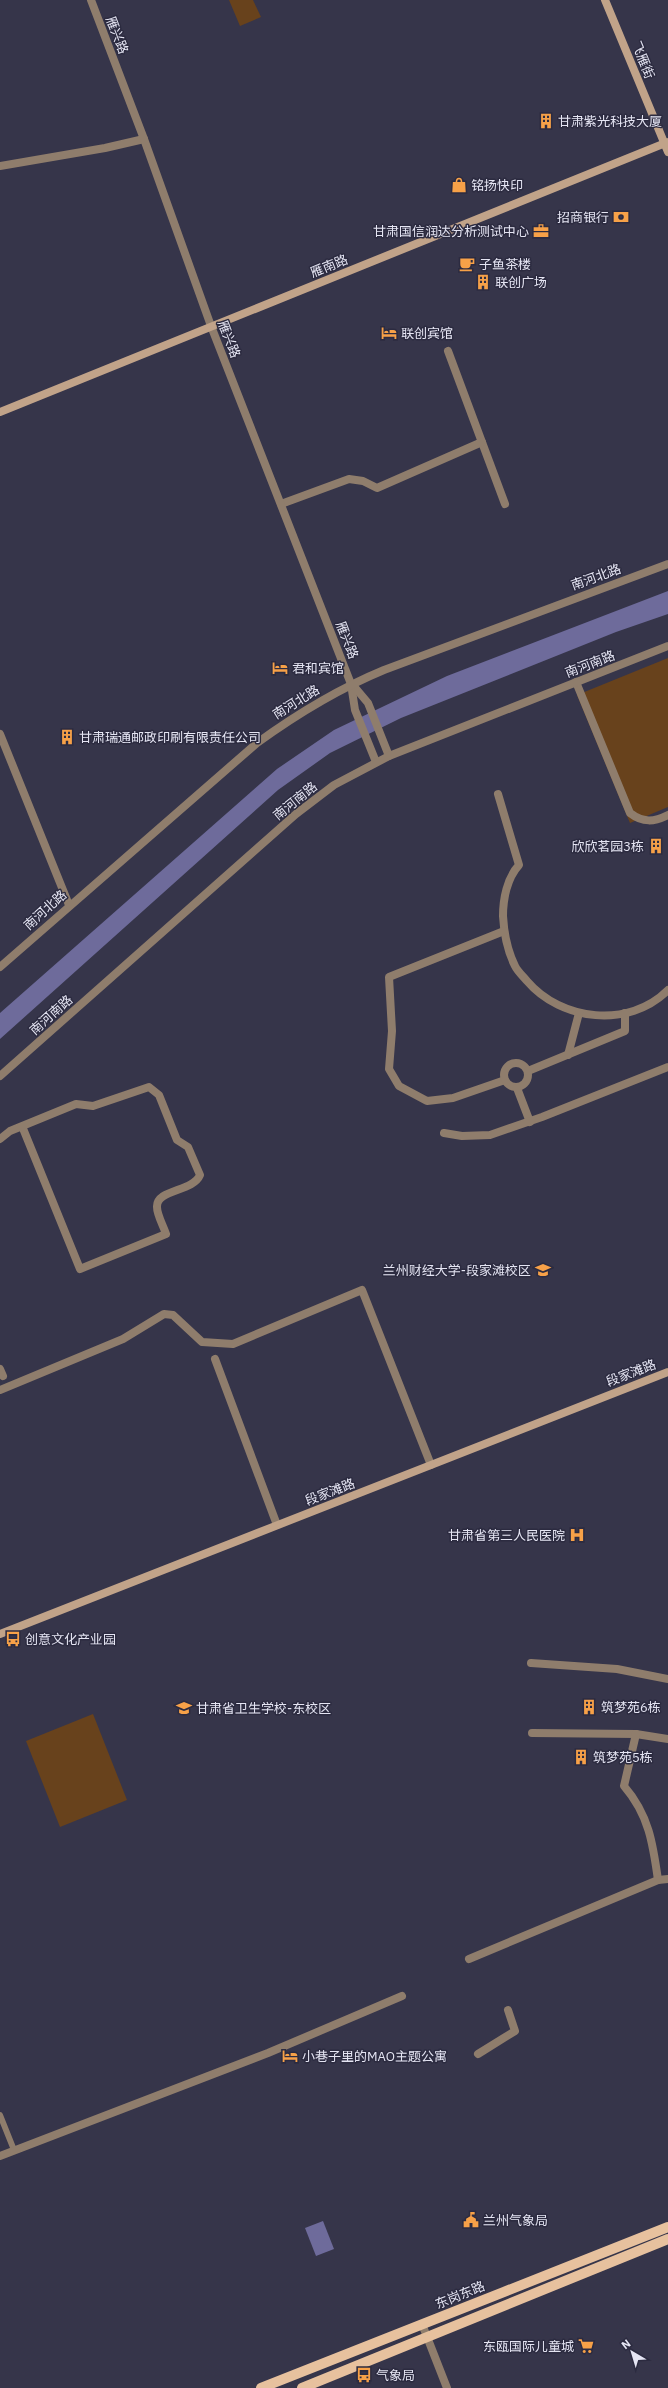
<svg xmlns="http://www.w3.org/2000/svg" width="668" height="2388" font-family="'IBM Plex Sans','Noto Sans SC',sans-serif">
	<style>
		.green { fill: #68421c }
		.water { fill: #6e6b9b }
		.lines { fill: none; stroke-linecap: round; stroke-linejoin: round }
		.pedestrian { stroke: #8f7d6c; stroke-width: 6 }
		.minor { stroke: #8f7d6c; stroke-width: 8 }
		.tertiary { stroke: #8f7d6c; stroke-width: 8 }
		.secondary { stroke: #c1a389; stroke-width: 8 }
		.primary { stroke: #e7c19e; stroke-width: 10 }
		.labels { text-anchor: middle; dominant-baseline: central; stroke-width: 3; stroke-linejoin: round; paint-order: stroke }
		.street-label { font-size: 13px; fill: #e5e5f3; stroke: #2c2b40 }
		.poi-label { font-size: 13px; fill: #e5e5f3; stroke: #2c2b40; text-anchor: start }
	</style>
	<rect width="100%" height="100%" fill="#36354a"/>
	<g class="green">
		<polygon points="229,0 253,0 261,17 240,26"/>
		<polygon points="668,658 668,807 630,823 577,695"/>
		<polygon points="93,1714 127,1800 60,1827 26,1741"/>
	</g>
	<g class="water">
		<polygon points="668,591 668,614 616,632 401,718 330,753 278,790 0,1039 0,1013 277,769 334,730 447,676"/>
		<polygon points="323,2221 334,2249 316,2256 305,2228"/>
	</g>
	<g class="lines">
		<polyline class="pedestrian" points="0,2115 14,2150"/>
		<g class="minor">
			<polyline points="0,166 105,148 144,139"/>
			<polyline points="448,351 505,504"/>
			<polyline points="281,504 349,479 363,481 377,488 482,442"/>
			<path d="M576,682L630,813C643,823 654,822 668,815"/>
			<polyline points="0,734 69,905"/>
			<path d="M498,794L519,865C507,878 503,899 503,916C504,934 507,950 515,966C518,972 523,976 527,981C561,1021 629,1029 668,990"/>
			<polyline points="504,931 389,977 392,1031 389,1069 399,1086 427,1101 453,1098 505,1080"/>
			<polyline points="568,1055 579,1013"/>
			<circle cx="516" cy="1075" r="12"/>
			<polyline points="528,1071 625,1031 625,1013"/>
			<polyline points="517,1088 530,1122"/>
			<polyline points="444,1133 462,1136 490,1135 542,1117 668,1067"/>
			<path d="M0,1139L10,1131L76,1104L93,1106L149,1087L159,1095L177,1140L188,1147L200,1175C193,1192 156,1189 157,1207C157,1215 163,1225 166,1234L80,1269L22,1126"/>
			<polyline points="215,1359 277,1525"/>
			<polyline points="0,1369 3,1376"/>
			<polyline points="0,1390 123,1339 164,1314 173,1315 202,1342 233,1344 362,1290 431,1465"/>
			<polyline points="531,1663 617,1669 668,1679"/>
			<polyline points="532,1733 636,1734 668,1739"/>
			<path d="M636,1734L624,1786C649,1815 653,1844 658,1880"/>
			<polyline points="469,1959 658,1880 668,1879"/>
			<polyline points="478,2054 515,2031 508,2010"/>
			<polyline points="0,2156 268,2053 402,1996"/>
			<polyline points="422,2324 447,2388"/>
		</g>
		<g class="tertiary">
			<polyline points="91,0 144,139 211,326 351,684 355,710 376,762"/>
			<polyline points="352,684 368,703 389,756"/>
			<path d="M0,967L257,743C297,714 338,689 384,670L668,564"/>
			<polyline points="0,1076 296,814 334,785 389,756 668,646"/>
		</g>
		<g class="secondary">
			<polyline points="605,0 668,152"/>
			<polyline points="0,412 668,142"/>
			<polyline points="0,1634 668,1372"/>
		</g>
		<g class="primary">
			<polyline points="261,2388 668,2227"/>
			<polyline points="302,2388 668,2239"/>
		</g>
	</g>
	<defs>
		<symbol id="building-bare" viewBox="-9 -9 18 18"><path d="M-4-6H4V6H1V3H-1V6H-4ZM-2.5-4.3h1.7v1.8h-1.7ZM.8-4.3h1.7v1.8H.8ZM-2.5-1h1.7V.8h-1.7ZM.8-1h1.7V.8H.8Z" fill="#f7a148" stroke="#2c2b40" stroke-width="2.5" paint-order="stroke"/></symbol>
		<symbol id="shop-bare" viewBox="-9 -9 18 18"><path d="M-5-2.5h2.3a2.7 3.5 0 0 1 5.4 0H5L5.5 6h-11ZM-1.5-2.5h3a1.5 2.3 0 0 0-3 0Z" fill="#f7a148" stroke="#2c2b40" stroke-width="2.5" paint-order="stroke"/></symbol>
		<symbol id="bank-bare" viewBox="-9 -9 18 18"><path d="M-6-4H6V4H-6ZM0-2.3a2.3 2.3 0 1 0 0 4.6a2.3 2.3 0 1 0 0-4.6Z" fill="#f7a148" stroke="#2c2b40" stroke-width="2.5" paint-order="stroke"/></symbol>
		<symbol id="office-bare" viewBox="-9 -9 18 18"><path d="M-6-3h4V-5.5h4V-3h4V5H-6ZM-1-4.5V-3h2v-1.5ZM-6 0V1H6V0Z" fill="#f7a148" stroke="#2c2b40" stroke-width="2.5" paint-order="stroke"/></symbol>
		<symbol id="cafe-bare" viewBox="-9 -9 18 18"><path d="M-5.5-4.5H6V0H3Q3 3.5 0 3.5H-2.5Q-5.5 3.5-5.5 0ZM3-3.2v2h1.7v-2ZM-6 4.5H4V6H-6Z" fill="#f7a148" stroke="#2c2b40" stroke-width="2.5" paint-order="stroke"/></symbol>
		<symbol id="hotel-bare" viewBox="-9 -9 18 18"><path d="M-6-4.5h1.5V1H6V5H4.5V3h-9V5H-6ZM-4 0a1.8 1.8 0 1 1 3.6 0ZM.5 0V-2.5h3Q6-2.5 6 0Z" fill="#f7a148" stroke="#2c2b40" stroke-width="2.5" paint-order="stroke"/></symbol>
		<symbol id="university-bare" viewBox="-9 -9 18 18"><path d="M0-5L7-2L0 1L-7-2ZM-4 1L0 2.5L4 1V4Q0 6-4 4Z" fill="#f7a148" stroke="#2c2b40" stroke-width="2.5" paint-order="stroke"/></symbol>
		<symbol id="hospital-bare" viewBox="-9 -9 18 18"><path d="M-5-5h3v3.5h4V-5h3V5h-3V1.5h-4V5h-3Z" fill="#f7a148" stroke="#2c2b40" stroke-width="2.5" paint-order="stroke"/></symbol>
		<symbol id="bus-bare" viewBox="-9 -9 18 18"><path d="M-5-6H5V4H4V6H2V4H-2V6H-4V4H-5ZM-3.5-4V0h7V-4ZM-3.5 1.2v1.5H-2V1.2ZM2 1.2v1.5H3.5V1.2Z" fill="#f7a148" stroke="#2c2b40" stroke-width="2.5" paint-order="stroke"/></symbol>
		<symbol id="civic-bare" viewBox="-9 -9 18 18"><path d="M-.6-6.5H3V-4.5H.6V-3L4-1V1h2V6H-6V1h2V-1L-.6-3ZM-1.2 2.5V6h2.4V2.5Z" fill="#f7a148" stroke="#2c2b40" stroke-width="2.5" paint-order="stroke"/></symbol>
		<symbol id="supermarket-bare" viewBox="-9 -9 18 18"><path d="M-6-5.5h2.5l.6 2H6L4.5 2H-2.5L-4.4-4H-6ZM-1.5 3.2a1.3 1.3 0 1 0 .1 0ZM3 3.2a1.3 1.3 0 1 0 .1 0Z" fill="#f7a148" stroke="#2c2b40" stroke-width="2.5" paint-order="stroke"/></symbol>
	</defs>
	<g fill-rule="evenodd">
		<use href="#building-bare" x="535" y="110" width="22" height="22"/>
		<use href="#shop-bare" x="448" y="174" width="22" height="22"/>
		<use href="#bank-bare" x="610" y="206" width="22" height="22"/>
		<use href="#office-bare" x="530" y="220" width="22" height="22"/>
		<use href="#cafe-bare" x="456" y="253" width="22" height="22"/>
		<use href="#building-bare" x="472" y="271" width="22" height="22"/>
		<use href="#hotel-bare" x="378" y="322" width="22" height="22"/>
		<use href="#hotel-bare" x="269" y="657" width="22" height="22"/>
		<use href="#building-bare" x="56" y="726" width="22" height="22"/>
		<use href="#building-bare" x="645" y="835" width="22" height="22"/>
		<use href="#university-bare" x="532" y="1259" width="22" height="22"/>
		<use href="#hospital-bare" x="566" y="1524" width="22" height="22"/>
		<use href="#bus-bare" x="2" y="1628" width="22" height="22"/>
		<use href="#building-bare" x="578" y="1696" width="22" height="22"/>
		<use href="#university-bare" x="173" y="1697" width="22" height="22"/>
		<use href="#building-bare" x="570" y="1746" width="22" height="22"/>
		<use href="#hotel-bare" x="279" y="2045" width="22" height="22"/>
		<use href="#civic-bare" x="460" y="2209" width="22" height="22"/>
		<use href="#supermarket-bare" x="575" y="2335" width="22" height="22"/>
		<use href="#bus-bare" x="353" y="2364" width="22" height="22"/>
	</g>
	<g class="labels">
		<g class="street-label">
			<text transform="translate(117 35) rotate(69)">雁兴路</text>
			<text transform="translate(643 60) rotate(68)">飞雁街</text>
			<text transform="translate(329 266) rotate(-22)">雁南路</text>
			<text transform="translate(229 339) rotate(69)">雁兴路</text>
			<text transform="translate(596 577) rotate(-20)">南河北路</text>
			<text transform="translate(347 640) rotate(69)">雁兴路</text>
			<text transform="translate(590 664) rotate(-21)">南河南路</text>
			<text transform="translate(296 702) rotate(-32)">南河北路</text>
			<text transform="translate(295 801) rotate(-39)">南河南路</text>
			<text transform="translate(45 910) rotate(-42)">南河北路</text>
			<text transform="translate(51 1015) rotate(-42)">南河南路</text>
			<text transform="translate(631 1373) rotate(-21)">段家滩路</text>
			<text transform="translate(330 1492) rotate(-21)">段家滩路</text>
			<text transform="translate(460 2295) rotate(-22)">东岗东路</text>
		</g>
		<g class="poi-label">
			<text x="558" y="121">甘肃紫光科技大厦</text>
			<text x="471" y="185">铭扬快印</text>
			<text x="609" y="217" text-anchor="end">招商银行</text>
			<text x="529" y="231" text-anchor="end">甘肃国信润达分析测试中心</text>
			<text x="479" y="264">子鱼茶楼</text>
			<text x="495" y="282">联创广场</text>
			<text x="401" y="333">联创宾馆</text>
			<text x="292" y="668">君和宾馆</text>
			<text x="79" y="737">甘肃瑞通邮政印刷有限责任公司</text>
			<text x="644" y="846" text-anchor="end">欣欣茗园3栋</text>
			<text x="531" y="1270" text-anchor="end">兰州财经大学-段家滩校区</text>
			<text x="565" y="1535" text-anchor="end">甘肃省第三人民医院</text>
			<text x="25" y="1639">创意文化产业园</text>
			<text x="601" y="1707">筑梦苑6栋</text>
			<text x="196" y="1708">甘肃省卫生学校-东校区</text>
			<text x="593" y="1757">筑梦苑5栋</text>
			<text x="302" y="2056">小巷子里的MAO主题公寓</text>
			<text x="483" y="2220">兰州气象局</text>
			<text x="574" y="2346" text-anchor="end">东瓯国际儿童城</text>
			<text x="376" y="2375">气象局</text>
		</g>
	</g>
	<g transform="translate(632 2352) rotate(322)" stroke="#2c2b40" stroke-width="3" paint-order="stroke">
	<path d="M0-3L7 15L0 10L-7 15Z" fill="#e5e5f3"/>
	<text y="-6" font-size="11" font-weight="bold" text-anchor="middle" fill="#e5e5f3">N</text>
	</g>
</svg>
